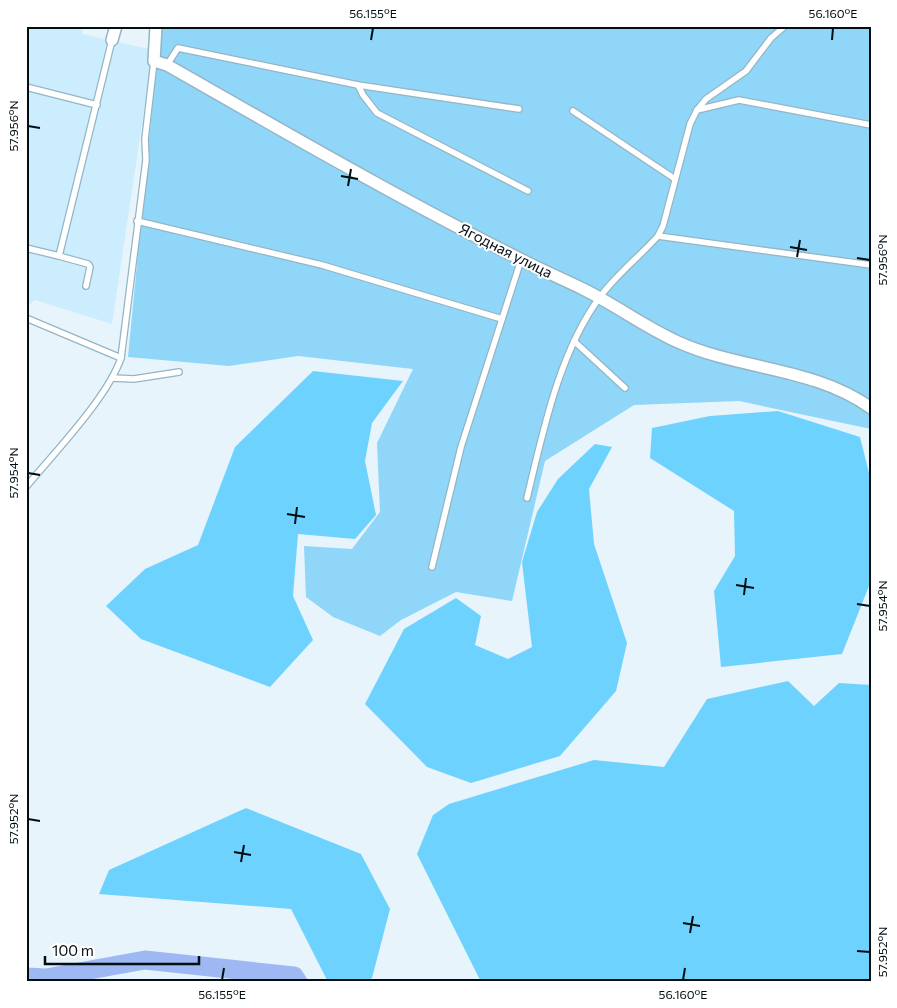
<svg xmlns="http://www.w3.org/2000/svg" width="897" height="1008" font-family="Commissioner,sans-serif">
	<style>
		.built { fill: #cbedfd }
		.green { fill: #8fd6f8 }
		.forest { fill: #6ed2fe }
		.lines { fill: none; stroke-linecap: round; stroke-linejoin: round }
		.river { stroke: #9eb8f3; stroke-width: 19 }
		.lane-casing { stroke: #94b5c5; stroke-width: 8 }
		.street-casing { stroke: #94b5c5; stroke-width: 14 }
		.lane { stroke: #fff; stroke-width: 5.5 }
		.street { stroke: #fff; stroke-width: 11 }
		.ticks { fill: none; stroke: #030e13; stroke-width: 2 }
		.labels { text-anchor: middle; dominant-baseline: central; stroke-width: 4; stroke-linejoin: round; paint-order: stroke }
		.street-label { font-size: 15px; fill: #030e13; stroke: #fff }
		.neatline { fill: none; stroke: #030e13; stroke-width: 2 }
		.ticks-label { font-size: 12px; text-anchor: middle; fill: #030e13 }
	</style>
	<rect width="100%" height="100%" fill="#e7f4fb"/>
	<polygon class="built" points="26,26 83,26 82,34 153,50 112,324 35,300 26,307"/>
	<polygon class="green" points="160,26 871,26 871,429 739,401 634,405 545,461 512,601 456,592 401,620 380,636 333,617 306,597 304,546 352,549 380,512 377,443 413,369 298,356 229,366 128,357"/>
	<g class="forest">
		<polygon points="313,371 403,381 372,423 365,461 376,515 355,539 298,534 293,596 313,640 270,687 141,639 106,606 145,569 198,545 235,447"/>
		<polygon points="778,411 860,437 871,481 871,581 842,654 721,667 714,591 735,556 734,511 650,458 652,428 710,416"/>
		<polygon points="595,444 612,447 589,489 594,544 627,643 616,691 560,756 471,783 427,767 365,704 404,629 456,598 481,616 475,645 508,659 532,647 522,562 537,512 558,479"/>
		<polygon points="788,681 814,706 839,683 871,685 871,982 481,982 417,854 433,815 449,804 594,760 664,767 707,699"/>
		<polygon points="246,808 361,854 390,909 372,978 365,982 328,982 291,909 99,894 109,870"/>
	</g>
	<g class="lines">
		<polyline class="river" points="26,977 46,978 145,960 294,976 298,982"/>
		<defs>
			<g id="lane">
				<polyline points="167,65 178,48 358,85 519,109"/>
				<polyline points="358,85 363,95 377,113 528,191"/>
				<polyline points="26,87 97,105"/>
				<polyline points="697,110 739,100 871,125"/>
				<polyline points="573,111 675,179"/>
				<polyline points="137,221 322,265 502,319"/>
				<polyline points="658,236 871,265"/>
				<polyline points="26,248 59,256 112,40"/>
				<polyline points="59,256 88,264 90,267 86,286"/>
				<polyline points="26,318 121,358"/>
				<polyline points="574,341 625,388"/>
				<polyline points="112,378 134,379 179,372"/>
				<path d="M26,487C54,453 108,397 121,358L146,160L145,139L154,61"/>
				<path d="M527,498C543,432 559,352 600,297C616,275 639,257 658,236L663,226L690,124L697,110L706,99L746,71L771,38L785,26"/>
				<polyline points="432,567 461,447 521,260"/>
			</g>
			<g id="street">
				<path d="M156,26L154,61L167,65C283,131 400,199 520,259C541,270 563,279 585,290C617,306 645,327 678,342C740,370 814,367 871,408"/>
				<polyline points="112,40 116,26"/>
			</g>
		</defs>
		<use href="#lane" class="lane-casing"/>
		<use href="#street" class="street-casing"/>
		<use href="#lane" class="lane"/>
		<use href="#street" class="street"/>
	</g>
	<path class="ticks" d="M371,40L373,28M832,40L833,28M28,126L40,128M341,176L358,179M348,186L351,169M790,247L807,250M797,257L800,240M857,258L870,260M28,473L40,475M287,514L305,517M295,524L297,507M736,585L754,588M744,595L746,578M857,604L870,606M28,819L40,821M234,852L251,855M241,862L244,845M683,923L700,926M690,933L693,916M857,951L870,952M222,980L224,968M683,980L685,968"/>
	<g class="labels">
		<g class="street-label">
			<text transform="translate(506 250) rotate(27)">Ягодная улица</text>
		</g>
	</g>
	<rect width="897" height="1008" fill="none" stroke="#ffffff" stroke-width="55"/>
	<path d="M45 956v8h154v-8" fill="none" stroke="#030e13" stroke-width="2.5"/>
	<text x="52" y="956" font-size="15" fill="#030e13" stroke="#ffffff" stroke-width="4" paint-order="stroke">100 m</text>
	<rect x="28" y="28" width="842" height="952" class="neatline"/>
	<g class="ticks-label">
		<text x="373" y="18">56.155°E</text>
		<text x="833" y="18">56.160°E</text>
		<text transform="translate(14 126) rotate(-90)" y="4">57.956°N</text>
		<text transform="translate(883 260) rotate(-90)" y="4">57.956°N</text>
		<text transform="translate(14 473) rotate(-90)" y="4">57.954°N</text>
		<text transform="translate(883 606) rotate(-90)" y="4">57.954°N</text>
		<text transform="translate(14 819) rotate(-90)" y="4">57.952°N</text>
		<text transform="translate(883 952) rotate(-90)" y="4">57.952°N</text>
		<text x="222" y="999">56.155°E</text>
		<text x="683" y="999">56.160°E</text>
	</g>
</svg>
